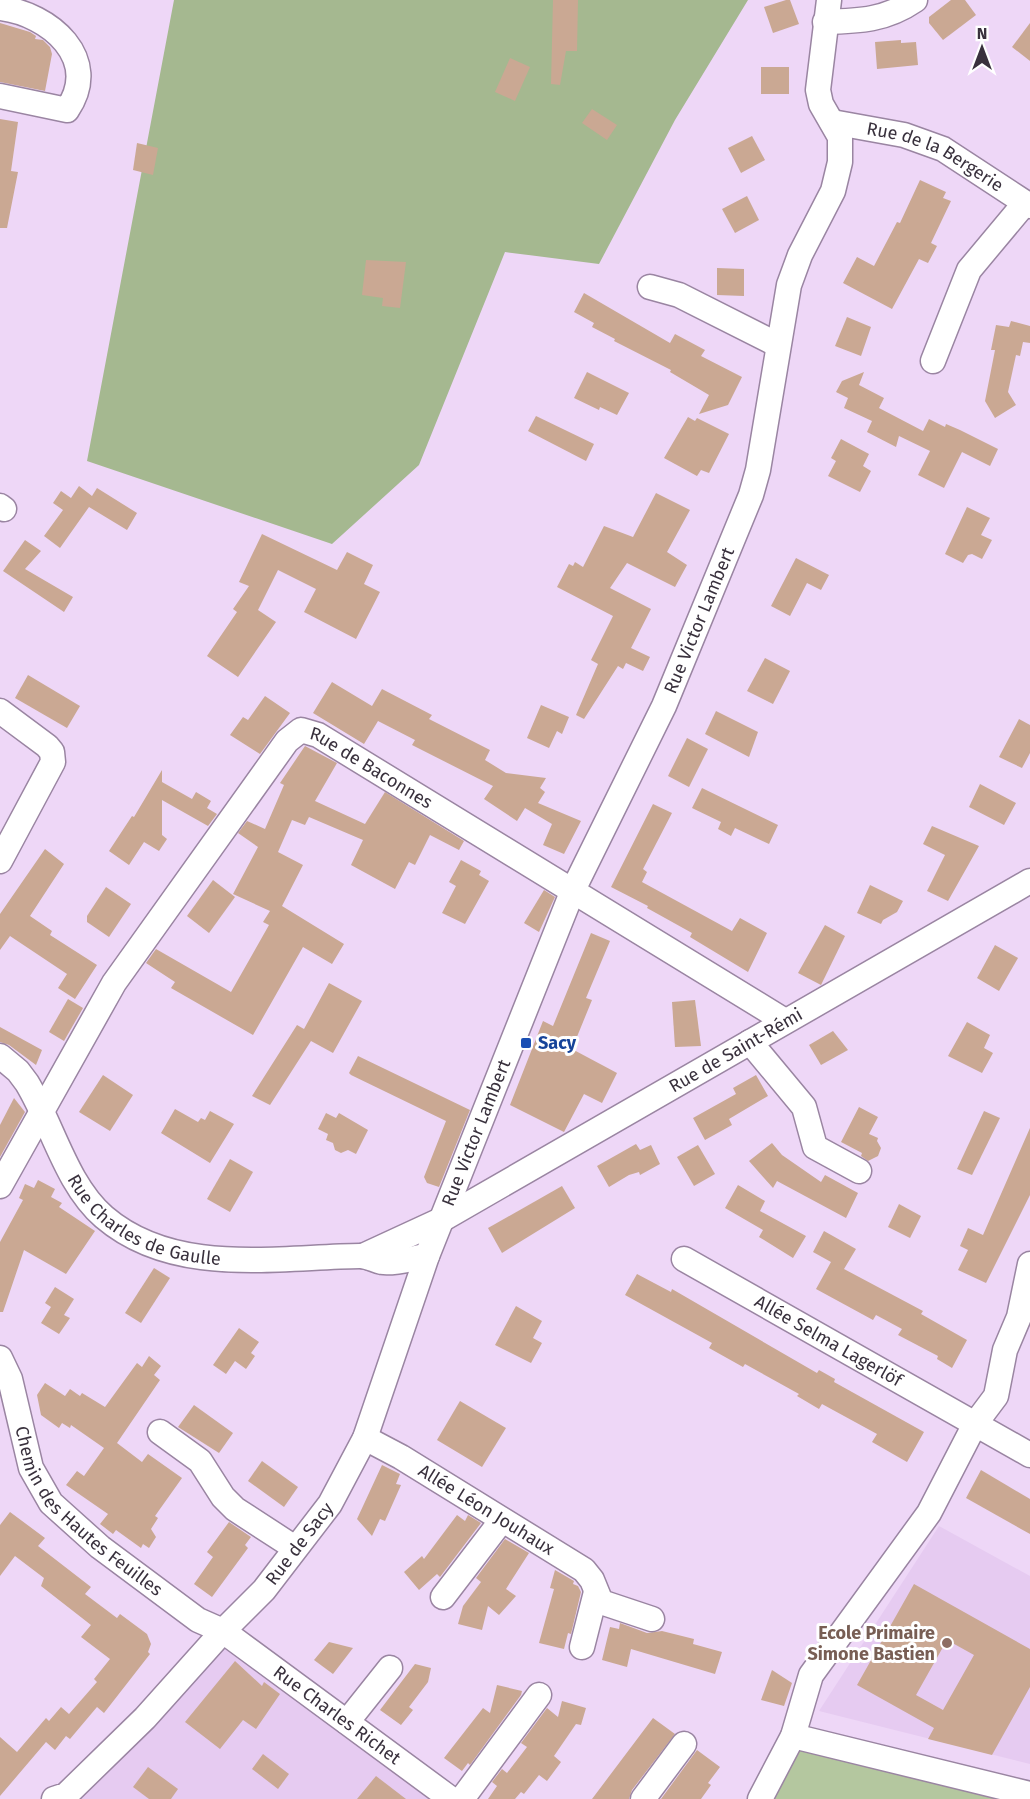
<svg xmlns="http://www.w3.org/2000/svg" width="1030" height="1799" font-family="'Fira Sans',sans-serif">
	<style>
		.built { fill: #e6cbf1 }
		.green { fill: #b4c79f }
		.forest { fill: #a5b890 }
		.building { fill: #caa893; fill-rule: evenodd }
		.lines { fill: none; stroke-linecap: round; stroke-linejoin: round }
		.minor-casing { stroke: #9a85a2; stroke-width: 27 }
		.minor { stroke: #fff; stroke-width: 24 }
		.transit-dot { fill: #1a4fb4; stroke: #fff; stroke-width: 2 }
		.education-dot { fill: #8d6e63; stroke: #fff; stroke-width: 2 }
		.labels { text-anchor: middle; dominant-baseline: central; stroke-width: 6; stroke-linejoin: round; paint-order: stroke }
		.street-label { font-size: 18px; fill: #39313d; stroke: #fff }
		.transit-label { font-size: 18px; font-weight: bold; fill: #164399; stroke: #fff; text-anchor: start }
		.education-label { font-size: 18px; font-weight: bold; fill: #785e54; stroke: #fff; text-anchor: end }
	</style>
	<rect width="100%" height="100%" fill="#eed7f7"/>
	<g class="built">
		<polygon points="939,1526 1030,1576 1030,1764 819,1711"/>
		<polygon points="223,1631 451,1799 53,1799"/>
	</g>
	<polygon class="green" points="793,1736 1030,1799 770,1799"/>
	<polygon class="forest" points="174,0 748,0 675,120 599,264 505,252 419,465 332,544 87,461"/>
	<g class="building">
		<polygon points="553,0 578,0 577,51 566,51 560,85 551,84"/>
		<polygon points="786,0 790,0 799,24 773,33 764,7"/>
		<polygon points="951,0 965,0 976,15 943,40 929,23 929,17"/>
		<polygon points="0,23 30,32 36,36 35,39 43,40 50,47 52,54 45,91 0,82"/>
		<polygon points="1030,23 1030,61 1012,47"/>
		<polygon points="901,40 901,43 916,42 918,65 877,69 875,42"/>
		<polygon points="510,58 530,67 515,101 495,92"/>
		<rect x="761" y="67" width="28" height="27"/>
		<polygon points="592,109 617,125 607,140 582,123"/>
		<polygon points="0,119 18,122 11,171 18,172 7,228 0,228"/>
		<polygon points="752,136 765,160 741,173 728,148"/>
		<polygon points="137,143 158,148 153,175 133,170"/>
		<polygon points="920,180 946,192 943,198 951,201 931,243 937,246 928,263 919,259 892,309 843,283 857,257 874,266 897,222 900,223"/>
		<polygon points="747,196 759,220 735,233 722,209"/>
		<polygon points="366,260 406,262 400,308 382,306 383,298 362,295"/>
		<polygon points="717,268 744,269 744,296 717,295"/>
		<polygon points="584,293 670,343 675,334 705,350 701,356 742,377 728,405 699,414 709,395 670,372 671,370 614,341 615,339 592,327 594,323 574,312"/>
		<polygon points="847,317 871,327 861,356 835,346"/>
		<polygon points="1011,321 1030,326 1030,343 1023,342 1020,356 1016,355 1008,392 1016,405 995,418 985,401 995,350 991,350 996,325 1009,327"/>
		<polygon points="587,372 629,393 617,415 600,407 599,410 574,398"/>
		<polygon points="864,372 859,385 884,398 879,408 923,431 929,419 945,427 946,424 960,430 998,449 990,466 962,452 944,488 918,475 930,451 899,436 896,447 867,432 872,421 844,408 848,398 836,392 842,381"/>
		<polygon points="536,416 594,444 586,461 528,431"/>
		<polygon points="688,417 695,421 697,418 729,434 709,473 701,470 697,476 664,458"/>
		<polygon points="841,439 869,454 863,466 871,471 860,492 828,476 836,461 831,458"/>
		<polygon points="79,486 92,496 97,488 137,513 127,530 89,507 60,548 44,536 63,510 53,503 61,491 71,498"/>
		<polygon points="656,493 690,510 667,552 687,565 675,587 627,563 610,588 651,609 631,648 650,657 643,671 626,663 623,669 618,666 584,719 576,715 598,664 591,660 613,616 557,587 569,564 573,566 575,562 583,567 604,526 633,537"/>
		<polygon points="967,507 990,518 981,535 992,540 982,559 972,554 968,555 963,563 945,554"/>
		<polygon points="262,534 337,570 347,552 373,565 364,584 380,592 356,639 304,612 316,589 278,570 258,610 276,622 238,677 207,656 237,612 233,609 249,586 239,582"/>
		<polygon points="25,540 41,551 25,569 73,597 64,612 3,571"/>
		<polygon points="796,558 829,575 821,590 807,583 790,616 771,606"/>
		<polygon points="765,658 790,671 773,704 747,691"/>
		<polygon points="28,675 80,706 67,728 15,698"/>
		<polygon points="332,682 372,706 382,689 432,715 429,719 490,750 485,760 506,773 546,778 540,788 545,792 538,803 581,821 564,854 543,845 552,824 525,808 517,821 484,799 493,786 412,745 415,740 378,721 364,744 313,713"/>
		<polygon points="265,696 290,713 260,754 230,735 243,717 248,720"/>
		<polygon points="541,705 569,717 562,734 557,731 549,748 527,738"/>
		<polygon points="716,711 758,732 749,757 705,734"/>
		<polygon points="1019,719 1030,725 1030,753 1022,768 999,757"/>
		<polygon points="687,738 708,749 689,787 668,776"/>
		<polygon points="305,746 337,763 315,801 365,824 385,792 464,841 459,850 430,835 415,865 409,862 395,889 351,865 363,840 309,817 305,825 292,820 278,852 303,865 282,906 344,944 332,964 303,947 253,1035 171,988 175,982 146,963 156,949 231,992 269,925 263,922 270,911 233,894 258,847 238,833 247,821 265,829 284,785 280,783"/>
		<polygon points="162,770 162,782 192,799 196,792 211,801 207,808 217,814 208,826 162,800 162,835 167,839 159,851 144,842 129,865 109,851 132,816 134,817"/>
		<polygon points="980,784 1016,803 1004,825 969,807"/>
		<polygon points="702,788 778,825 769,844 735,828 731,836 718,829 721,822 692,808"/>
		<polygon points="653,804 672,813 643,869 647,872 642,882 732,931 740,918 767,933 748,972 690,937 692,933 647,908 648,906 611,887"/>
		<polygon points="932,826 979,846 948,901 927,891 945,855 923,844"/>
		<polygon points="45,849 64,864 30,916 52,931 50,935 97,965 75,999 58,988 67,974 10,936 0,950 0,914"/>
		<polygon points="461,860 481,871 479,875 489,881 465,924 442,913 456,886 449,882"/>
		<polygon points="213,880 235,897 209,933 187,916"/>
		<polygon points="870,885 903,901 897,912 883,920 881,924 857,913"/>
		<polygon points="106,887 131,904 109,937 87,922 87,916"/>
		<polygon points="544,890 555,897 539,932 524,923"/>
		<polygon points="825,925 845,936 821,985 798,973"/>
		<polygon points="591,933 610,941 586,998 592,1000 572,1049 617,1073 602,1103 584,1094 564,1132 510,1105 543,1021 553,1026"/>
		<polygon points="995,945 1018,958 999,991 977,978"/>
		<polygon points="329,983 362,1001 333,1053 311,1041 270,1105 252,1096 297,1025 304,1029"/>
		<polygon points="68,999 83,1008 64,1041 49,1032"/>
		<polygon points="695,1000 701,1046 675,1047 672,1002"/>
		<polygon points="967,1022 990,1035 984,1048 993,1053 982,1073 948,1056"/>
		<polygon points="0,1027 42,1050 36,1065 9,1045 0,1042"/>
		<polygon points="833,1031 848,1050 821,1065 809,1045"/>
		<polygon points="358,1056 470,1110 439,1187 427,1183 424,1177 446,1121 351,1075 349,1073"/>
		<polygon points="103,1075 133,1095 110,1131 79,1112"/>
		<polygon points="756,1075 768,1096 729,1119 732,1125 705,1140 693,1118 736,1094 733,1088"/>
		<polygon points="14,1098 25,1112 0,1157 0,1125"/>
		<polygon points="859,1107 878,1117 869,1134 878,1138 877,1141 881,1148 878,1156 868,1161 861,1156 862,1153 841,1142"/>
		<polygon points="175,1109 198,1122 201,1118 205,1120 210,1111 234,1124 210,1163 161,1133"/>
		<polygon points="984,1111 1000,1118 972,1175 957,1169"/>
		<polygon points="326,1113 336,1118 339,1113 368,1130 356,1154 348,1150 341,1153 335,1150 333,1143 326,1140 328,1134 318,1129"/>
		<polygon points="1030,1128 1030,1195 986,1283 958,1270 968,1250 960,1246 968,1228 983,1235"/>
		<polygon points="772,1143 782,1155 821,1182 825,1175 858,1193 846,1218 777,1181 773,1188 749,1161"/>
		<polygon points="636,1144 640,1150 651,1145 660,1164 640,1175 639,1172 629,1175 609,1187 597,1166"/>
		<polygon points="698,1145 715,1174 694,1186 677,1157"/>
		<polygon points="230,1159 253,1172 230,1212 207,1199"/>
		<polygon points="38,1180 55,1189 51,1197 62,1203 59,1207 95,1231 66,1274 24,1250 3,1312 0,1312 0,1242 23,1200 19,1198 25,1184 34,1188"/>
		<polygon points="738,1185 765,1201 760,1211 806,1236 793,1258 759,1237 763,1230 725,1208"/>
		<polygon points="562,1186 575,1208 502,1253 488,1228"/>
		<polygon points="899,1204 921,1216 910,1238 888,1227"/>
		<polygon points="824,1231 856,1249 844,1269 923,1311 921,1314 967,1340 952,1368 937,1359 938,1356 898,1335 902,1329 876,1315 873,1320 816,1289 831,1262 813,1252"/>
		<polygon points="154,1268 170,1278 141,1323 125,1313"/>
		<polygon points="637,1274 671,1292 672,1289 817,1373 819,1370 835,1379 834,1382 924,1432 907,1462 872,1442 877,1434 822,1404 819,1409 797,1396 799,1394 745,1364 743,1367 709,1348 712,1343 625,1295"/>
		<polygon points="55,1287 74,1299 64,1315 70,1318 59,1334 41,1323 51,1307 45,1303"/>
		<polygon points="516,1306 542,1321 533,1338 542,1343 531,1363 495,1345"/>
		<polygon points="239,1328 259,1342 251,1353 255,1356 246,1369 235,1361 226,1374 213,1365"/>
		<polygon points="149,1356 161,1366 154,1375 160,1380 117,1443 142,1462 148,1454 182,1478 155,1516 158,1518 151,1529 156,1537 149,1548 143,1544 141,1548 116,1530 113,1534 100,1524 108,1514 66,1485 77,1471 84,1476 104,1448 71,1425 70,1428 62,1423 59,1428 41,1415 37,1395 45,1383 65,1396 70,1389 80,1396 82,1393 105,1407 137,1363 142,1367"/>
		<polygon points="460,1401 506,1428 482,1467 437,1440"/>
		<polygon points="194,1405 233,1433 219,1453 178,1427"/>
		<polygon points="262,1461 298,1487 284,1507 248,1481"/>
		<polygon points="382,1465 400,1474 396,1484 401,1485 385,1521 380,1519 372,1536 357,1519"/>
		<polygon points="981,1470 1030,1499 1030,1534 966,1498"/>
		<polygon points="10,1512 45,1538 38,1546 91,1587 85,1594 117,1618 120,1614 147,1634 151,1644 148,1652 150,1654 104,1713 97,1707 70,1739 66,1736 55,1750 46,1742 0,1796 0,1737 17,1752 46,1718 49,1721 61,1707 69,1714 97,1682 94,1679 110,1659 81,1637 91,1625 41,1586 44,1578 15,1556 0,1576 0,1525"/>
		<polygon points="457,1515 465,1521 468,1515 481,1523 440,1577 437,1574 419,1590 404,1572 422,1556 424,1559"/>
		<polygon points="229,1522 251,1537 245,1545 248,1548 212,1597 194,1584 213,1557 207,1552"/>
		<polygon points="505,1539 529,1553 506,1589 516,1596 499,1615 488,1606 482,1630 458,1624 463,1606 481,1582 476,1578"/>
		<polygon points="555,1570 574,1581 573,1584 578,1586 581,1592 571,1634 568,1633 564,1649 539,1643 554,1589 550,1588"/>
		<path d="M914,1584L1030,1649V1687L992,1755L928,1739L934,1728L857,1685ZM947,1640L974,1655L943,1710L916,1695Z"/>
		<polygon points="620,1623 647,1633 662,1631 694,1639 693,1644 722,1652 715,1674 631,1649 627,1667 602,1660 610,1627 619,1629"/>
		<polygon points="329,1642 353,1648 333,1674 314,1660"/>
		<polygon points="235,1661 262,1686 264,1682 280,1694 256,1729 243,1720 220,1749 185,1722"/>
		<polygon points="415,1664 431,1668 428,1682 409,1707 413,1710 401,1725 380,1710"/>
		<polygon points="772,1670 792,1683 784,1706 761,1700"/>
		<polygon points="497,1685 522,1691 521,1695 470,1765 468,1763 462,1771 444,1758 483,1708 490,1713"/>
		<polygon points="562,1701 586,1708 581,1725 576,1724 554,1756 561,1762 547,1781 539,1775 524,1794 521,1792 515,1799 488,1799 497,1786 492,1782 502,1769 507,1773 527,1747 521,1743 547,1708 558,1717"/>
		<polygon points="653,1718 675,1734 632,1790 629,1799 592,1799"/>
		<polygon points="697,1750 720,1767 708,1783 711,1785 701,1799 661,1799"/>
		<polygon points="263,1754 289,1774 278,1789 252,1769"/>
		<polygon points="148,1767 178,1789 171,1799 149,1799 133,1787"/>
		<polygon points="376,1776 406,1799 357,1799"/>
	</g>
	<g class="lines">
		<defs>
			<g id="minor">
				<path d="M0,8C50,14 102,59 67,110L0,96"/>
				<path d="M825,22C860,21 886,20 915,0"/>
				<path id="s1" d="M832,122L904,135L943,149L1030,206"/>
				<polyline points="650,287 679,295 778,345"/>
				<polyline points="933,361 969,270 1025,203"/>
				<polyline points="0,506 4,509"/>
				<polyline points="0,711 47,746 52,752 53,762 0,861"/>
				<polyline points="750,1042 804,1107 815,1147 859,1171"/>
				<path id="s2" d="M0,1056L18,1071L27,1083C53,1126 66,1184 104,1217C174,1277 276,1257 360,1256C367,1256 374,1260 382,1262C395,1264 413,1258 427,1256"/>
				<path id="s3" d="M0,1186L114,983L287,741L301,730L318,735L785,1021"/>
				<path id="s4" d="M363,1256L441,1220L1030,881"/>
				<path id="s5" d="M684,1259L1030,1455"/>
				<path id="s6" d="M0,1358L10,1379L31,1468L51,1503L100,1547L198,1620L223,1631L451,1799"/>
				<polyline points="160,1432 200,1461 223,1497 235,1509 295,1548"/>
				<path id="s7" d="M365,1438L401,1457L584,1570L592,1580L601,1602L652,1619"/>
				<polyline points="443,1597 502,1520"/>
				<polyline points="582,1647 596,1592"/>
				<polyline points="347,1722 390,1668"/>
				<polyline points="793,1736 1030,1794"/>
				<path id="s8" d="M54,1799L66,1795L145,1718L223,1631L264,1590L330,1504L365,1438L427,1256L573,890L664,706L751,495L758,470L789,285L800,255L833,191L840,162V137L821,104L818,90L829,0"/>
				<polyline points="462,1799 539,1695"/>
				<polyline points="643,1799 684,1744"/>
				<polyline points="760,1799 793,1736 811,1675 929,1513 975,1424 996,1396 1005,1350 1019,1317 1030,1264"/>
			</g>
		</defs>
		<use href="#minor" class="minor-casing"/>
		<use href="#minor" class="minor"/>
	</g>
	<rect class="transit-dot" x="520" y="1037" width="12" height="12" rx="3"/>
	<circle class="education-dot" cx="947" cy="1643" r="6"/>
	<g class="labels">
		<g class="street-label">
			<text stroke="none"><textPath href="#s1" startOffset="110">Rue de la Bergerie</textPath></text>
			<text stroke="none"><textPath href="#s8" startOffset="1365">Rue Victor Lambert</textPath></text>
			<text stroke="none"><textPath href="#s3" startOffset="628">Rue de Baconnes</textPath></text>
			<text stroke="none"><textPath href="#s4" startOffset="426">Rue de Saint-Rémi</textPath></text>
			<text stroke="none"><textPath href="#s8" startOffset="806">Rue Victor Lambert</textPath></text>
			<text stroke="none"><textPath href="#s2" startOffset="231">Rue Charles de Gaulle</textPath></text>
			<text stroke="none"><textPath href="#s5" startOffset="166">Allée Selma Lagerlöf</textPath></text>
			<text stroke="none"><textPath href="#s6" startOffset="184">Chemin des Hautes Feuilles</textPath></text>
			<text stroke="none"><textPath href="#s7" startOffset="141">Allée Léon Jouhaux</textPath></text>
			<text stroke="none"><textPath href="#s8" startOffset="356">Rue de Sacy</textPath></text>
			<text stroke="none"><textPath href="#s6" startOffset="512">Rue Charles Richet</textPath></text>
		</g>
		<g class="transit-label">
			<text x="538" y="1043">Sacy</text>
		</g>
		<g class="education-label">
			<text x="935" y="1633">Ecole Primaire<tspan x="935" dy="21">Simone Bastien</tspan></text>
		</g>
	</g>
	<g transform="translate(982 48)" stroke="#ffffff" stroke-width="4.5" paint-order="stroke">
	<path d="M0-4.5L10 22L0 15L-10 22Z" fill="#39313d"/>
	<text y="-9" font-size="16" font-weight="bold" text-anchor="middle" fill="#39313d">N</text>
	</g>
</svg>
